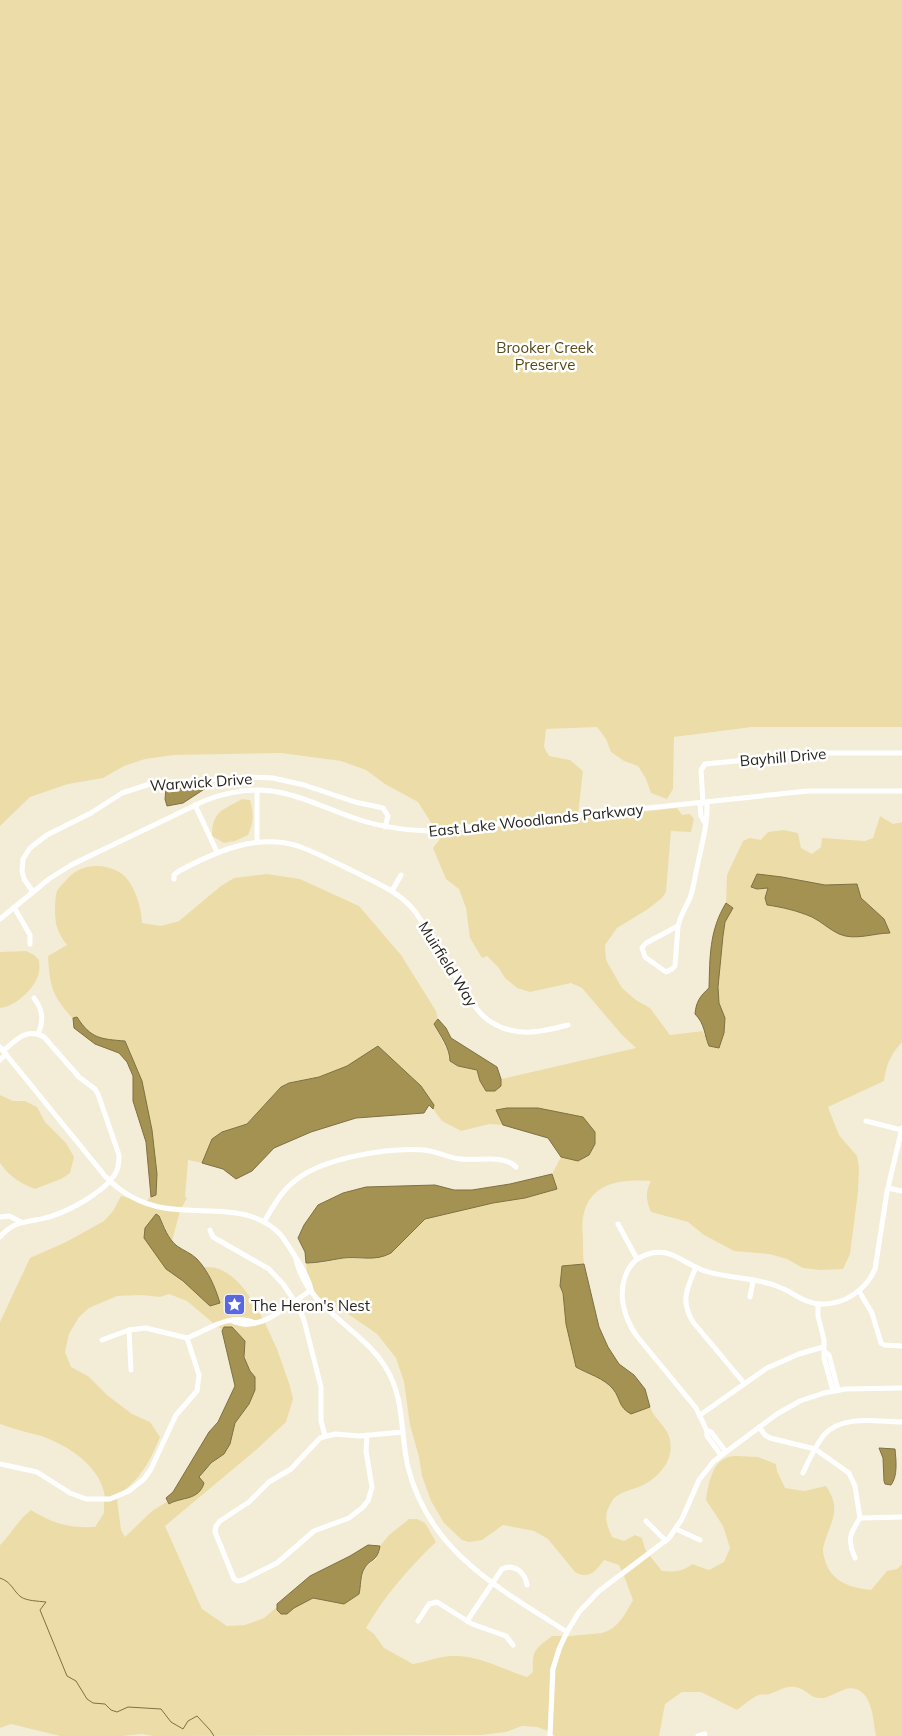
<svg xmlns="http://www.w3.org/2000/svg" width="902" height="1736" font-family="Mulish,sans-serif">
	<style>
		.green { fill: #ecdda8; fill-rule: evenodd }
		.water { fill: #a49252; stroke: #7e7142 }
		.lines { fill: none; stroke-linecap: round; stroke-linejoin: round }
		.stream { stroke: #7e7142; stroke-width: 1 }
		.minor { stroke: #fff; stroke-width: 5 }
		.labels { text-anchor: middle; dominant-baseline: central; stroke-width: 5; stroke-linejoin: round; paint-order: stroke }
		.park-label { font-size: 15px; fill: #574916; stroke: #fff }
		.street-label { font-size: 15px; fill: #26241c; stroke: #fff }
		.poi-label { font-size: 15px; fill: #26241c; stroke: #fff; text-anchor: start }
	</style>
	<rect width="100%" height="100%" fill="#f3edd8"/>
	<g class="green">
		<polygon points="0,0 902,0 902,727 752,727 674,737 673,789 667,799 651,793 646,779 638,766 624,761 611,752 606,739 597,727 546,729 544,747 549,756 570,760 583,771 578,814 435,829 418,802 385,784 366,770 341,761 281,753 174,755 145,759 124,766 103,778 68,784 30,797 0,826"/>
		<path d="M242,799L250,800C254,814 254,822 248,835L235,841L224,843L212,836C212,811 223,810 242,799Z"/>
		<path d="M677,808L682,815L690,814L694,819L691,832L671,831L666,892L662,898L648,909L617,928L605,945L606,960L622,988L636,1000L650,1008L670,1035L703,1031L704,1035L724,1033L725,1018L719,1003L718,987L725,922L733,908L726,904L727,875L743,841L750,838L761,840L768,832L784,830L798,833L801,848L812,854L821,847L822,838L865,841L873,838L880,816L893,824L902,822V1042C891,1054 886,1065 884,1081L828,1107L839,1135L857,1156L859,1168L858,1192L850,1254L843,1269L820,1270L803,1268L787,1259L769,1254L734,1251L704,1235L688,1222L651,1212C646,1200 645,1192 651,1181C624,1179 592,1181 584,1213C581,1222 583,1232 583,1241C583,1248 583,1256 584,1264L562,1267L560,1286L563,1293L566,1324L576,1367C588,1374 604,1378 613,1389C621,1399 618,1407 631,1414L650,1407C654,1419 668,1427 670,1440C674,1459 661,1475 645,1484C636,1489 625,1490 617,1496C613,1498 612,1502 610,1505C603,1517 607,1525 612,1537L624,1541L635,1535L642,1538L645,1549L648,1553L622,1572L619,1565L604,1560C596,1571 589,1580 575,1572L548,1539L534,1531L503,1525L482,1540L469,1542L462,1540L444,1523L431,1501L422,1476L419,1457L410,1425L404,1382L396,1358L377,1334L338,1307L319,1298L313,1289L307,1273L306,1263H320L344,1258L369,1259L408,1234L425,1219L493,1203L525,1198L556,1189L552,1174L561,1157L578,1160L589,1155L595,1144V1132L496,1111L503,1125L489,1124L461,1131L442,1121L433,1109L434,1105L378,1046L347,1066L319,1077L289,1083L281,1087L247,1124L233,1128L207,1151L202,1163L188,1160L185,1197L187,1198L182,1207L159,1205L147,1201L151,1195V1197L157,1174L152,1130L142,1081L125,1041C101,1039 92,1039 77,1017L73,1019C52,995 50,988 48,956L67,945C58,933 55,926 55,910C55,904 55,897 57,891C59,887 64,883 67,879C80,865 101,862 119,872C133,879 142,908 142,923L161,926L179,921L221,886L234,878L267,874L300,879L359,906L401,955L436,1011L438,1019L434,1024L450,1056L477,1070L480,1081L501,1086V1079L636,1048L622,1035L582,988L571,983L530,992L517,988L505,978L498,967L487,956L482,958L470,938L466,908L459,889L446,879L433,848L440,839L437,833ZM761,874L769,877H782L825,885L857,884L861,898L884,919L879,933L871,936L840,935L812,917L786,908L767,905L765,898L768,888Z"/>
		<path d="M26,951L34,955L39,960C39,964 40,968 39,972C37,987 15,1007 0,1008V952Z"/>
		<path d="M0,1095L13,1101H25L37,1107L45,1122L66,1143L74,1157L70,1173L61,1179L35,1189C20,1183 10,1177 0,1163Z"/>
		<path d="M121,1196L180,1211L172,1241C166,1233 164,1220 156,1214L145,1228L158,1257L166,1269L183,1280L211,1306L219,1303L207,1271L203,1267C208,1267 214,1267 219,1269C240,1277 253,1301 263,1319C246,1323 230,1316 213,1323L187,1301L169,1294L160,1297L141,1295L117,1296L89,1308L79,1317L69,1334L65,1352L71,1367L88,1376L107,1395L132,1414L150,1422L160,1437C150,1462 134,1493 105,1498C102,1467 68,1445 41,1436C27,1432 13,1429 0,1424V1322L30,1258L66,1242L104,1221L113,1211Z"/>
		<path d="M228,1323L248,1327L265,1323L277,1349L290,1386L293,1399L286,1422L256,1450L165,1526L202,1609L227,1626L245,1625L264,1618L277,1607V1610L287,1614L294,1608L313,1598L344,1604L359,1594L363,1573L366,1566L376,1559L380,1546L389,1535L409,1519H417L425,1523L436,1542C409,1568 385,1595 366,1628L374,1634L384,1648L413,1664C425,1662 441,1656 452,1656C479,1655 502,1669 527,1677L533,1672C532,1650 535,1649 552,1636H562L550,1669L548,1731L537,1727L522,1726L506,1732L481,1735L153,1736L142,1734L122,1736H60L11,1724L0,1728V1545C12,1533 17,1521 31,1510C54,1524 69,1528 95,1527L104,1513V1502L117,1499L121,1530L125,1537L152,1511L168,1501L170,1504L176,1500H185L205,1469L224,1454L230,1443L235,1423L249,1404L255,1377C247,1366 243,1355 244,1341L232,1327H225L223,1330L217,1326Z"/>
		<path d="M738,1456L758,1457L776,1464L777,1471L785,1488L804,1491L826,1486C844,1512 828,1524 823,1549C823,1553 824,1557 825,1560C831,1582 851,1588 871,1590L887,1571L897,1569L902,1564V1736H876C873,1721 873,1695 856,1689C846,1685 834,1696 823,1698C810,1699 810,1692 799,1688C788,1684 780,1690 770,1694C767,1695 763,1694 759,1695C751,1698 744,1705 737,1710L701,1692H682L665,1704L659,1736H555L552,1734L555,1670L566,1637C578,1634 590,1635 602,1633C618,1629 626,1613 633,1600L624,1576L650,1556L662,1571C674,1572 682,1572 692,1564L709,1570L724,1562L730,1548L723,1526L706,1500C708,1487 711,1464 726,1458C729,1456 734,1456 738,1456Z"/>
	</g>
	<g class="water">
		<polygon points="206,788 183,803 167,806 165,799 166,789"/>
		<path d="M757,874L782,877L825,885L857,884L861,898L884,919L890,933C874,933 855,941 839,934C830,930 822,922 812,917C798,911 782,907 767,905L765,898L768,888L757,889L751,887Z"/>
		<path d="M726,903L733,908L725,922L723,936L718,987L719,1003L725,1018L724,1033L719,1048L709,1046C704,1034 705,1024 695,1014C696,1002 700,996 709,988C710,957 709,931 726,903Z"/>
		<path d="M77,1017C91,1039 101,1039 125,1041L142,1081L152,1130L157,1174L156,1195L151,1197L146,1142L133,1101V1076L127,1062L119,1053L95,1044L74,1028L73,1018Z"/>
		<path d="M438,1019L446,1028L451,1038L497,1067L501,1079V1086L495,1091H486L480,1081L477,1070L458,1066L450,1061C450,1048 440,1035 434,1024Z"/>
		<polygon points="378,1046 421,1086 434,1105 433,1109 429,1105 424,1113 356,1118 311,1132 274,1148 252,1171 236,1179 223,1169 202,1163 212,1139 222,1132 247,1124 281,1087 289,1083 319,1077 347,1066"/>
		<polygon points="507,1108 538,1108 583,1117 595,1132 595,1144 589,1155 578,1161 561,1157 548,1138 503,1125 496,1110"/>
		<path d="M552,1174L557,1189L525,1198L493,1203L425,1219L391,1253C375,1262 359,1256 343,1258C330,1260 319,1263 306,1263L305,1252L298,1238L304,1225L318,1205L343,1193L366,1187L435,1185L454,1190H472L510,1184Z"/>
		<path d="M156,1214L159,1216C164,1227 168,1239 177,1246C184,1251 191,1253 197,1259C209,1272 215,1287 220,1303L210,1306L183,1281L166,1269L144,1238L145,1228Z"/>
		<path d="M584,1264L599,1327L608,1347L619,1364L634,1375L645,1389L650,1407L631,1414C618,1407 621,1399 613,1389C604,1378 588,1374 576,1367L566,1324L563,1293L560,1286L562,1266Z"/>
		<path d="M224,1327H232L245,1341L244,1357L250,1371L255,1377V1390L249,1404L235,1423L230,1444L224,1454L211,1463L199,1477L204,1483C199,1501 180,1497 169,1504L166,1498L173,1492L209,1432L218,1422L235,1386L222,1331Z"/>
		<path d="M879,1448L895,1449C896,1460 898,1476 891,1485L885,1484L884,1481L883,1458Z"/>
		<path d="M368,1545L380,1546C377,1563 370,1558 364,1569C360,1576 361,1586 359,1594L344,1604L313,1598L294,1608L287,1614H281L277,1610V1604L310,1576L350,1556Z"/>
	</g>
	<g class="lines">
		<path class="stream" d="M0,1578C12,1582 13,1591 21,1597C27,1601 38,1601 46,1602L40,1610L67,1676L76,1681L87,1699L93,1703L105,1704L111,1710L117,1712L128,1707L161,1709L171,1722L183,1729L188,1721L197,1716L210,1730L214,1736"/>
		<g class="minor">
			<polyline points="700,803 701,816 705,823"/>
			<polyline points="703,803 701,770 705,764 819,753 902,753"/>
			<polyline points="195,805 217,852"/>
			<polyline points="257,842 257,790"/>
			<path d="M174,879V875L179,871C215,852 256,833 298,846C318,853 338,864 357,873C378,884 402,893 416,913C431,935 445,958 459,981C468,995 476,1013 491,1022C516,1038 541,1032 568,1025"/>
			<polyline points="392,891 401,875"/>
			<polyline points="33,892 24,879 22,871 23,859 30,848 47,835 91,813 122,793 150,784 251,777 273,778 304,785 355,802 383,808 388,816 385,827"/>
			<polyline points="14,907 30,935 30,944"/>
			<path d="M0,919L49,879L71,865L204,801C265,776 298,798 354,818C379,827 403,830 429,831L808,791H902"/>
			<path d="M678,926C680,916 686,907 690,898C694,887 695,875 698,863C702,843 708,823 707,802"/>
			<polygon points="678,926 675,966 672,969 666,972 645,957 642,948 646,943"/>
			<path d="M34,998C43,1010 44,1020 38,1034"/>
			<path d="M0,1047L105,1176C121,1193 141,1204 164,1208C205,1215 248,1202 280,1234C286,1241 290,1249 295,1256C301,1266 309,1278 311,1290"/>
			<polyline points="0,1060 6,1054"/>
			<polyline points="866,1121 902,1130"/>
			<polyline points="888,1188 902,1191"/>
			<polyline points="0,1217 9,1216 21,1222"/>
			<path d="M264,1222C273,1207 281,1191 296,1180C323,1158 389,1147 424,1150C437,1151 448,1158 461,1159C478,1161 503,1154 516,1167"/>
			<polyline points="618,1224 637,1259"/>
			<polyline points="210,1230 213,1237 269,1269 283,1284 298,1306 304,1320 321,1387 321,1421 325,1436"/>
			<path d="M0,1237C16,1218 32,1223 52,1216C71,1210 110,1189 117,1170C119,1165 119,1160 119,1155L98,1094L95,1089L79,1077L44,1037C27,1027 16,1040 3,1051"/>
			<path d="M296,1259C306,1308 361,1327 386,1368C405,1399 400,1433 408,1467C429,1552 499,1588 567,1632"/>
			<path d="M696,1267C687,1288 680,1301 693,1322L744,1383"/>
			<polyline points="859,1291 872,1313 881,1343 884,1345 902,1346"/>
			<polyline points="750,1297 753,1281"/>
			<polyline points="818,1304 818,1316 824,1340 824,1358 833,1391"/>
			<path d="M233,1321C259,1334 290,1304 311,1290"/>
			<polyline points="129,1330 131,1370"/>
			<path d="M102,1340L129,1330L146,1328L187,1338C210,1329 230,1312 255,1323"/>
			<polyline points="825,1352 829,1355 838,1390"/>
			<polyline points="700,1415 767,1368 799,1354 823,1347"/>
			<polyline points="759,1427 765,1435 770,1438 815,1449 849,1473 855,1486 860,1518 902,1517"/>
			<polyline points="707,1431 711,1432 726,1452"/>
			<polyline points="367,1435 366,1451 372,1487 368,1501 362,1508 349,1518 314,1531 277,1563 243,1580 237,1581 234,1579 215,1532 216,1526 220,1521 249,1502 269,1482 291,1469 320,1438 335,1434 359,1436 403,1432"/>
			<path d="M721,1455L707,1436V1431L696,1408L636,1335C625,1319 618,1296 625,1277C628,1268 633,1261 641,1257C668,1243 681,1263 705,1271C729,1279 756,1277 779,1287C793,1292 805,1304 821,1304C844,1305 866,1290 875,1269L887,1192L902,1128"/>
			<polyline points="0,1464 37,1472 70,1493 86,1499 110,1499 129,1491 144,1479 151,1469 176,1415 197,1391 199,1375 187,1338"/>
			<path d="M803,1473C809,1460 815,1446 824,1435C842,1414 878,1422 902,1422"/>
			<polyline points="646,1521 666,1541"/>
			<polyline points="676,1529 700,1540"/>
			<path d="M855,1558C847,1539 850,1534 860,1518"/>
			<polyline points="418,1621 429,1604 437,1602 472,1624 506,1636 513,1645"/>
			<path d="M467,1621L502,1569C515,1563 525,1573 527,1585"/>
			<polyline points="550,1736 553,1669 559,1649 567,1632 579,1612 599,1591 669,1538 682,1519 699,1480 714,1461 777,1414 800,1401 824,1393 845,1389 902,1388"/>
			<polyline points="698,1736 705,1734"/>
		</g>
	</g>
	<defs>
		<symbol id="sight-square" viewBox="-11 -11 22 22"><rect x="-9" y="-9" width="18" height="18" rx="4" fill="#5968df" stroke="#fff"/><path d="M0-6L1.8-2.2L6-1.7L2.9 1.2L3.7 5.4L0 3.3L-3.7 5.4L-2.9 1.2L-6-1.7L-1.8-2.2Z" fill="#fff"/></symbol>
	</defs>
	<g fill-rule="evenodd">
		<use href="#sight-square" x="222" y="1292" width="25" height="25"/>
	</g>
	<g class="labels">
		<g class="park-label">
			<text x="545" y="347">Brooker Creek<tspan x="545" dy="17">Preserve</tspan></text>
		</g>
		<g class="street-label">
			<text transform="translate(783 757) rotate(-5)">Bayhill Drive</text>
			<text transform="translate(201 782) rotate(-4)">Warwick Drive</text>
			<text transform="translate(536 820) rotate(-6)">East Lake Woodlands Parkway</text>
			<text transform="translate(448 964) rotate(58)">Muirfield Way</text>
		</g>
		<g class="poi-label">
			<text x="251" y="1305">The Heron's Nest</text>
		</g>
	</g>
</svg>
